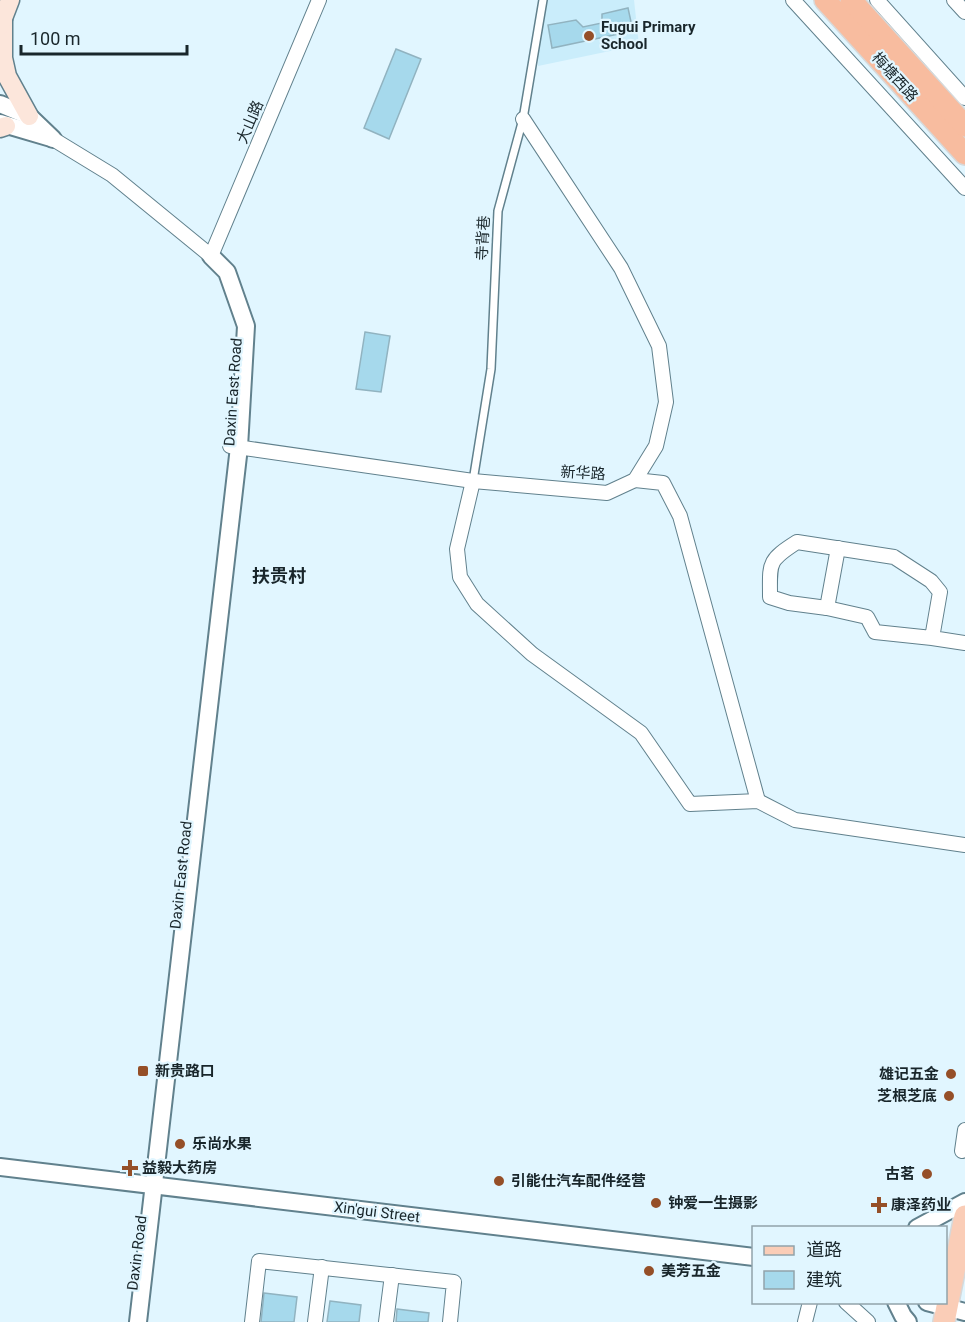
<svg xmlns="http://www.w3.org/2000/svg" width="965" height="1322" font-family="Roboto,'Noto Sans SC',sans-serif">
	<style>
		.built { fill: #caedfb }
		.building { fill: #a6d9ec; stroke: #91b3c0; stroke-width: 1.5 }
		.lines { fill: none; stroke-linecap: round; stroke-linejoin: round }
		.service-casing { stroke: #61818d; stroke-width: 10 }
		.minor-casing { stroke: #61818d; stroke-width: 16 }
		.tertiary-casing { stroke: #61818d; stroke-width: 20 }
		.secondary-casing { stroke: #61818d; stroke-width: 21 }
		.primary-casing { stroke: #d6d8d9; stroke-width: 24 }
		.trunk-casing { stroke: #d6d8d9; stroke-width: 24 }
		.service { stroke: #fff; stroke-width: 7 }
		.minor { stroke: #fff; stroke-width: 14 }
		.tertiary { stroke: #fff; stroke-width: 16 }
		.secondary { stroke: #fce6db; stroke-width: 18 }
		.primary { stroke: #facdb7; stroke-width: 21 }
		.trunk { stroke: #f8bc9f; stroke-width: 21 }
		.poi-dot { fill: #954f28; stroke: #e1f6ff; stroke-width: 2 }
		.labels { text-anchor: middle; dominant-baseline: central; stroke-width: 4.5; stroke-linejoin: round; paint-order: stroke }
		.poi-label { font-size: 15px; font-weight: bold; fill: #19262b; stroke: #e1f6ff; text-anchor: start }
		.street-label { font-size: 15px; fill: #19262b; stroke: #e1f6ff }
		.quarter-label { font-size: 18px; font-weight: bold; fill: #19262b; stroke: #e1f6ff }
	</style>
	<rect width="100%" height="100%" fill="#e1f6ff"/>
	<polygon class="built" points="547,0 634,0 639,45 538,66 540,27"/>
	<g class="building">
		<polygon points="628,8 633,31 552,48 548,25 576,20 583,27 602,23 602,14"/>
		<polygon points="396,49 421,59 389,139 364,128"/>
		<polygon points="365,332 390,336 381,392 356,389"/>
		<polygon points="264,1293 297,1297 294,1322 261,1322"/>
		<polygon points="330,1301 361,1305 359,1322 327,1322"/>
		<polygon points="397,1309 429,1313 428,1322 396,1322"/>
	</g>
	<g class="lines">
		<defs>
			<polyline id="service" points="473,481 491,369 498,211 523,119 543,0"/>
			<g id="minor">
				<polyline points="793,0 965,188"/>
				<polyline points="877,0 965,98"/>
				<polyline points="954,0 965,12"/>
				<polyline points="53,139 112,175 211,256 319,0"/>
				<polyline points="230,446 473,481 607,493 635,480 656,446 666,402 659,346 621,268 523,119"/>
				<polyline points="635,480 663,483 680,516 758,801"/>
				<polyline points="473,481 457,549 460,577 477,604 532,654 641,733 690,804 758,801 795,820 965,845"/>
				<polyline points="827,608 838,548"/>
				<path d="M932,638L940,592L931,581L894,557L797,542C767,561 770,563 770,597L789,603L827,608L867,617L875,632L932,638L965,643"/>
				<polyline points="962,1151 965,1130"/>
				<polyline points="846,1302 868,1322"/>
				<polyline points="252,1322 259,1261 454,1282 450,1322"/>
				<polyline points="315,1322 322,1267"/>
				<polyline points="386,1322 392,1275"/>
				<polyline points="805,1322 810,1302"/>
			</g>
			<g id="tertiary">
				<polyline points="0,104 29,116 53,139"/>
				<polyline points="0,123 51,138"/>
				<polyline points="0,1167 754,1257"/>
				<polyline points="917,1228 965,1202"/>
				<polyline points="896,1302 903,1316 908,1322"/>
				<polyline points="927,1302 965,1312"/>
				<polyline points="138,1322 239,447 246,326 227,272 211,256"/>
			</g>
			<g id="secondary">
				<polyline points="3,20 3,58 7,76 29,116"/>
				<polyline points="0,26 10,0"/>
				<polyline points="0,128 6,126"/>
			</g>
			<polyline id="primary" points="944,1322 965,1216"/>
			<g id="trunk">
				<polyline points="825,0 965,154"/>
				<polyline points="851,0 965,126"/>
			</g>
		</defs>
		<use href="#service" class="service-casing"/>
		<use href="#minor" class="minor-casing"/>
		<use href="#tertiary" class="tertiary-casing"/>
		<use href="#secondary" class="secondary-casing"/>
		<use href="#primary" class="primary-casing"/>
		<use href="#trunk" class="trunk-casing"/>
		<use href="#service" class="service"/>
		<use href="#minor" class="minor"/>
		<use href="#tertiary" class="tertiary"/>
		<use href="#secondary" class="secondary"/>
		<use href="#primary" class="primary"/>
		<use href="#trunk" class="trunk"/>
	</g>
	<g class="poi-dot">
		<circle cx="589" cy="36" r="6"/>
		<rect x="137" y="1065" width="12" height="12" rx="3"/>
		<circle cx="951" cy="1074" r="6"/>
		<circle cx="949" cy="1096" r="6"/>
		<circle cx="180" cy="1144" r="6"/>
		<path d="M127 1159h6v6h6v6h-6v6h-6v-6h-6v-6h6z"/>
		<circle cx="927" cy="1174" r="6"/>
		<circle cx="499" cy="1181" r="6"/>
		<circle cx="656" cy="1203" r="6"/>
		<path d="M876 1196h6v6h6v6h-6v6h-6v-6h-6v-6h6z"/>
		<circle cx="649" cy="1271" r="6"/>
	</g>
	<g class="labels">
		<g class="poi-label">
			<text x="601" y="27">Fugui Primary<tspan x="601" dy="17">School</tspan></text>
			<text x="155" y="1071">新贵路口</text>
			<text x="939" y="1074" text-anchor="end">雄记五金</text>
			<text x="937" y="1096" text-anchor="end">芝根芝底</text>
			<text x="192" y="1144">乐尚水果</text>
			<text x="142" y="1168">益毅大药房</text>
			<text x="915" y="1174" text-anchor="end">古茗</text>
			<text x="511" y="1181">引能仕汽车配件经营</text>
			<text x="668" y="1203">钟爱一生摄影</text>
			<text x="891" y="1205">康泽药业</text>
			<text x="661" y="1271">美芳五金</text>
		</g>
		<g class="street-label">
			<text transform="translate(895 77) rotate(48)">梅塘西路</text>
			<text transform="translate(250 122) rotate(-67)">大山路</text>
			<text transform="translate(483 238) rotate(-87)">寺背巷</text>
			<text transform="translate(233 392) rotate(-86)">Daxin East Road</text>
			<text transform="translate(583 473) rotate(3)">新华路</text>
			<text transform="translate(181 875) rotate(-84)">Daxin East Road</text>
			<text transform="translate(377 1212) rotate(7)">Xin'gui Street</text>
			<text transform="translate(137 1253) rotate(-83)">Daxin Road</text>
		</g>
		<g class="quarter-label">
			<text x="279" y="575">扶贵村</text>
		</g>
	</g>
	<rect x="752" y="1226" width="195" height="78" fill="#e1f6ff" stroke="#91a3aa" stroke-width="1.5"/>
	<rect x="764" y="1246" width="30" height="9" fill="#facdb7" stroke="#91a3aa" stroke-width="1.5"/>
	<text x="806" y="1256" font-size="18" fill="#19262b">道路</text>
	<rect x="764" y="1271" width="30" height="18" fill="#a6d9ec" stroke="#91a3aa" stroke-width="1.5"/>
	<text x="806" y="1286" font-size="18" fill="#19262b">建筑</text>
	<path d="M21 45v9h166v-9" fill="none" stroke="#19262b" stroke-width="3"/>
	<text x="30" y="45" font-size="18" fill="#19262b" stroke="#e1f6ff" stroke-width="4.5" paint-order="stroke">100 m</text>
</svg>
